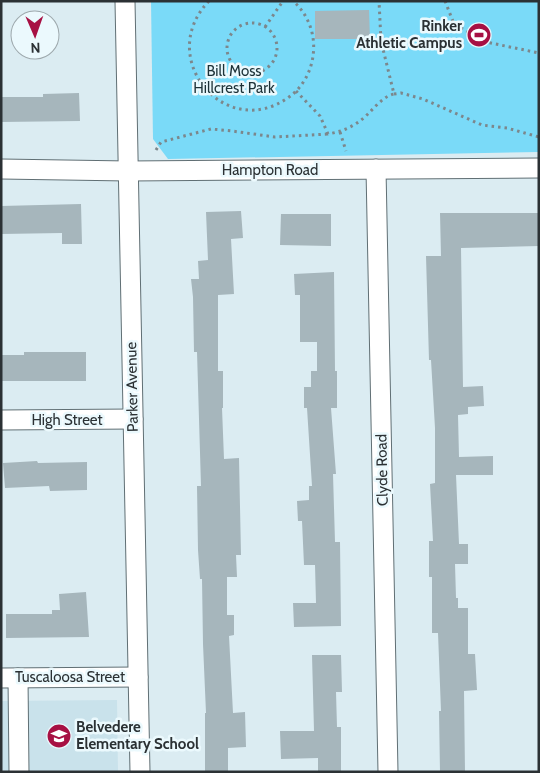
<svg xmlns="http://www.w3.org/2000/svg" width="540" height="773" font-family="Cabin,sans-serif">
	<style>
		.built { fill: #c9e2eb }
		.green { fill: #7adaf8 }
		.building { fill: #a6b6bc }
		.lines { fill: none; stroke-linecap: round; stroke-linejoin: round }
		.minor-casing { stroke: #606f74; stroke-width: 21 }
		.path { stroke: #7c878c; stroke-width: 3; stroke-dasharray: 2.5 4; stroke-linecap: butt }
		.minor { stroke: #fff; stroke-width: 19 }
		.labels { text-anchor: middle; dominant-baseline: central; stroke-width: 5; stroke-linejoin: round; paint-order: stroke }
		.poi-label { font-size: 15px; font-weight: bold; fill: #2b3134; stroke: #ebf9fd; text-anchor: end }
		.park-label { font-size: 15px; fill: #1d3238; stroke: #ebf9fd }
		.street-label { font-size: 15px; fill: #2b3134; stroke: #ebf9fd }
	</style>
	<rect width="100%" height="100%" fill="#dbecf2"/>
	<polygon class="built" points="117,700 118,772 1,772 1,701"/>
	<polygon class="green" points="151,1 539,1 539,152 168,159 153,139"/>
	<g class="building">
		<polygon points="369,10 370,39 315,39 315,11"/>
		<polygon points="79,93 80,121 1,122 1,97 43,97 43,94"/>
		<polygon points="81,204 82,244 62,244 62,233 1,234 1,206"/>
		<polygon points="241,211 243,238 231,239 234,294 218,295 218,371 223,371 223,408 222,408 224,459 239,458 241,555 236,555 237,577 227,577 227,615 234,615 234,635 229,636 233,713 245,712 246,747 228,748 228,772 205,772 205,713 206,713 203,644 202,579 200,579 198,550 197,486 201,486 197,352 194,352 193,297 191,279 199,279 198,261 208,260 206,212"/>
		<polygon points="440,213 539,213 539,246 461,248 463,387 483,386 484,406 468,407 468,414 458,415 459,457 493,456 493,475 456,475 459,544 468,544 468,564 455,564 456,598 458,598 458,608 468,608 468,654 475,654 477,690 464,691 465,772 440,772 439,711 441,711 438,633 432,633 432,577 429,577 429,541 433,541 430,484 435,483 435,428 431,360 429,360 426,256 441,256"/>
		<polygon points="281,214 331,214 331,246 280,245"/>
		<polygon points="334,272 335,371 337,371 337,408 331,408 336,474 333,474 335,542 340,542 341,626 294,627 293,603 316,603 315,565 304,565 302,521 298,521 297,501 309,500 309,486 312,486 307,408 304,408 304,387 311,387 311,371 317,371 317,342 300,342 300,295 295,295 294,274"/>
		<polygon points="24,352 86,352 86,381 2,381 1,355 24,355"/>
		<polygon points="37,461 38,463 87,462 87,490 50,491 49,486 5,488 3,463"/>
		<polygon points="86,592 89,637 6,638 6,614 52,614 52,610 60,610 59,594"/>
		<polygon points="312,655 341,655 342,692 336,692 337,727 341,727 341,772 318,772 318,758 281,759 280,731 314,731"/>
	</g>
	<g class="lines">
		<defs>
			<g id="minor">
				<polyline points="125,1 140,772"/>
				<polyline points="1,169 128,171 539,168"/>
				<polyline points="376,169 388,772"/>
				<polyline points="1,420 133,419"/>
				<polyline points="1,678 138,677"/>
				<polyline points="18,678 19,772"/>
			</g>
		</defs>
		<use href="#minor" class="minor-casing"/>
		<g class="path">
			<path d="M209,1C154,58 226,143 289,97C302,88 311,72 313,56C316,36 309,15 293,1"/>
			<polyline points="445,1 454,24 486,42 539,53"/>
			<circle cx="252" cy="48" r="25"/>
			<polyline points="265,27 283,1"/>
			<path d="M296,91L320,116L328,134C339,132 348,129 357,123C370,115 380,97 394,94L381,41L379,1"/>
			<polyline points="394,94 401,93 423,99 482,125 507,128 539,137"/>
			<polyline points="340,132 346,151"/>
			<polyline points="156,150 161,142 211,129 232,131 275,137 328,134"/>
		</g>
		<use href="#minor" class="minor"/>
	</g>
	<defs>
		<symbol id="stadium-disc" viewBox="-11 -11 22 22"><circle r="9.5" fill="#a71043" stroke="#ebf9fd"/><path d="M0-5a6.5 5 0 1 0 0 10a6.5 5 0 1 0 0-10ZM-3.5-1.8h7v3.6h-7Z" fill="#fff"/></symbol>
		<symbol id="school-disc" viewBox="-11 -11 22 22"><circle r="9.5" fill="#a71043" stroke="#ebf9fd"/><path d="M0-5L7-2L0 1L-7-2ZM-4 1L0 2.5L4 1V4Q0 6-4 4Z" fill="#fff"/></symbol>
	</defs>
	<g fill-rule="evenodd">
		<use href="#stadium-disc" x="465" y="21" width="28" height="28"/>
		<use href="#school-disc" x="45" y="722" width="28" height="28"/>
	</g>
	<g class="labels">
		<g class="poi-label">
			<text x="462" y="26">Rinker<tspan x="462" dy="17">Athletic Campus</tspan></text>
			<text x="76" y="727" text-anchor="start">Belvedere<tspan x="76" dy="17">Elementary School</tspan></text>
		</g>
		<g class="park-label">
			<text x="234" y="71">Bill Moss<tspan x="234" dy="17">Hillcrest Park</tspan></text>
		</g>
		<g class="street-label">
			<text x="270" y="170">Hampton Road</text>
			<text transform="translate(132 387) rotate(-91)">Parker Avenue</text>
			<text x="67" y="420">High Street</text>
			<text transform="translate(382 470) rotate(-91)">Clyde Road</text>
			<text x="70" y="677">Tuscaloosa Street</text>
		</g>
	</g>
	<rect width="540" height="773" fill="none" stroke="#2b3134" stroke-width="5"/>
	<g transform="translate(35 35) rotate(178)"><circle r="24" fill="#ebf9fd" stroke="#9ea9ad"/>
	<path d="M0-4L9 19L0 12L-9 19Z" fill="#a71043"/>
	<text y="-8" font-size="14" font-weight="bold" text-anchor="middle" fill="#2b3134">N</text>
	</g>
</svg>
